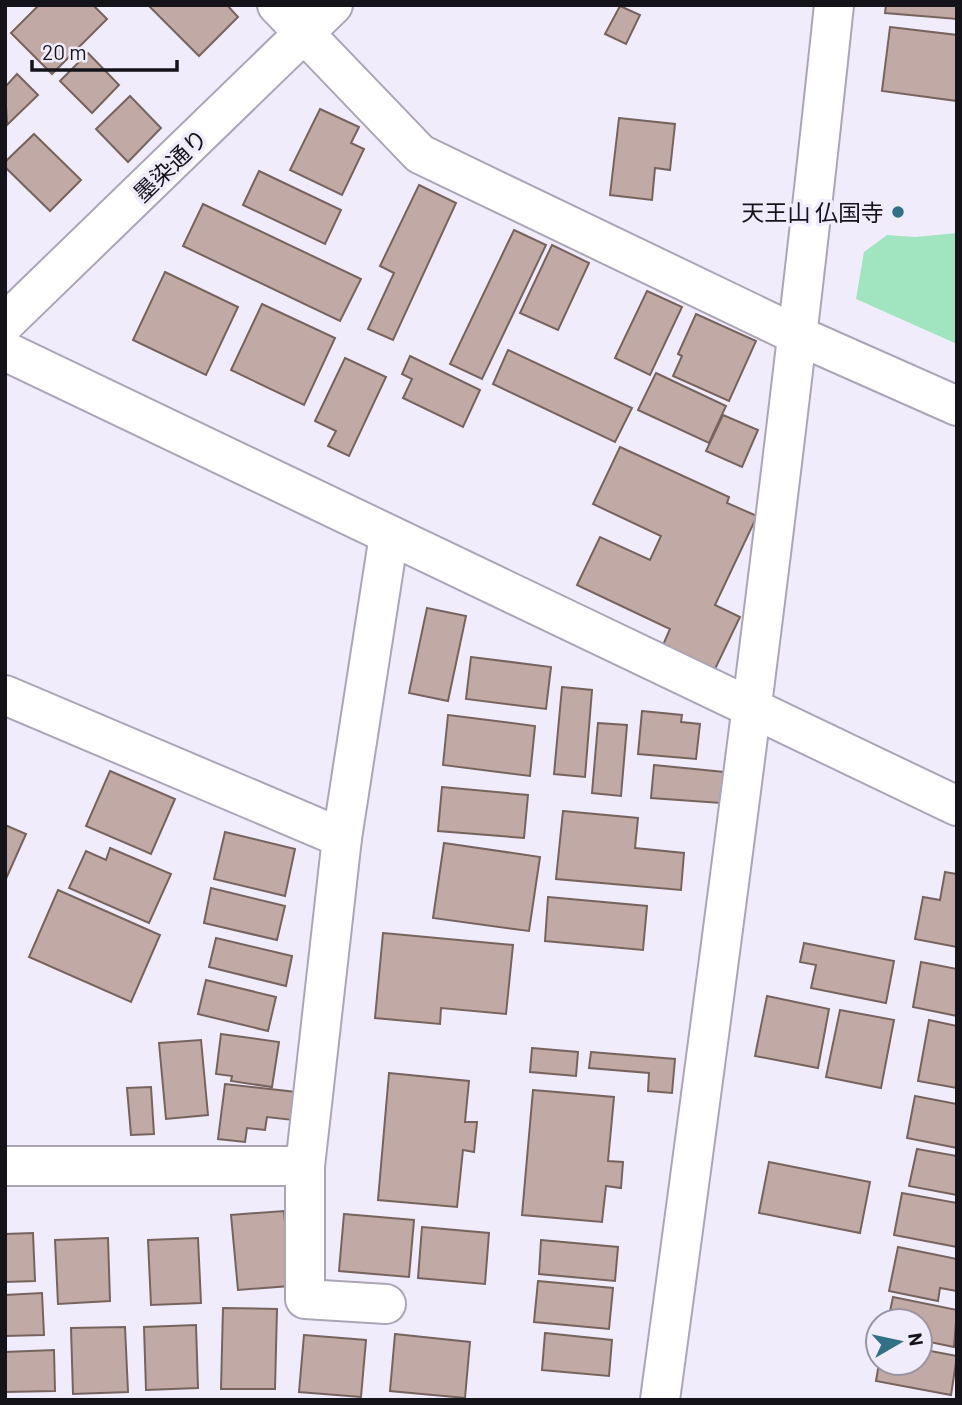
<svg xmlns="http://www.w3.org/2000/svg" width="962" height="1405" font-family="Barlow,'Noto Sans JP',sans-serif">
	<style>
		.green { fill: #a1e5c0 }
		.building { fill: #c1aaa5; stroke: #77635e; stroke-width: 2 }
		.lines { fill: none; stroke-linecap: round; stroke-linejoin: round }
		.minor-casing { stroke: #aba5b7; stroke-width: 42 }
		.tertiary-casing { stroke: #aba5b7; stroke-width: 42 }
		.minor { stroke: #fff; stroke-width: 38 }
		.tertiary { stroke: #fff; stroke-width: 38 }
		.poi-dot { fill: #327086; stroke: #f1ecfc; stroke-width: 2.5 }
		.labels { text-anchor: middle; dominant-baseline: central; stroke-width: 7; stroke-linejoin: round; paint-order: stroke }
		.street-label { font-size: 23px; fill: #15131a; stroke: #f1ecfc }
		.poi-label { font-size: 23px; fill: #15131a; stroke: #f1ecfc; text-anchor: end }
	</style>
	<rect width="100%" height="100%" fill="#f1ecfc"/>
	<polygon class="green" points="957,233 957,344 856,299 864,252 887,235 915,237"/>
	<g class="building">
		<polygon points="39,5 93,5 107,19 52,74 11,33"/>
		<polygon points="148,5 227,5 238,17 199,56"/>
		<polygon points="886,5 957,5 957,19 885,13"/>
		<polygon points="620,6 640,15 626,44 605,34"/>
		<polygon points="890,27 957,35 957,101 882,91"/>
		<polygon points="88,53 119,85 92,113 60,81"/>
		<polygon points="17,74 38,95 7,125 5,87"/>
		<polygon points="130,96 161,128 128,162 96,129"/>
		<polygon points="320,109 359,127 351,143 364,149 342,195 290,170"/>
		<polygon points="619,118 675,124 670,170 655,168 652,200 610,195"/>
		<polygon points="34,134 81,180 50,211 5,167 5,162"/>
		<polygon points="259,171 341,210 325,244 243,205"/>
		<polygon points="419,185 456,203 393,340 368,329 394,273 380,266"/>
		<polygon points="203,204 361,279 340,321 183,246"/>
		<polygon points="514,230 546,245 482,379 450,364"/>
		<polygon points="552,245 589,263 558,330 520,313"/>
		<polygon points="165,272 238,307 206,375 133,340"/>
		<polygon points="647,291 682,307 650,375 615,358"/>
		<polygon points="262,304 335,338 304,405 231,370"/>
		<polygon points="696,314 756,341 729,401 673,376 682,356 678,354"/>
		<polygon points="508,350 632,408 615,442 493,384"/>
		<polygon points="410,356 480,390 463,427 403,398 412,379 402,374"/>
		<polygon points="345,358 386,377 349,456 328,446 336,431 315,421"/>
		<polygon points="656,373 726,406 709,443 638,410"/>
		<polygon points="723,415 758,430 742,467 706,451"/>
		<polygon points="620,447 729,497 727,503 757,516 715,605 740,617 715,669 663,645 670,629 577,585 600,537 650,560 661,536 593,504"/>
		<polygon points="427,608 466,616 448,701 409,693"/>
		<polygon points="471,657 551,667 546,709 466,699"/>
		<polygon points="562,687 592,690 585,777 554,774"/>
		<polygon points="642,711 682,715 681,722 700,724 696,759 638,754"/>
		<polygon points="448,715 535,726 530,776 443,765"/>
		<polygon points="598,723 627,725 621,796 592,793"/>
		<polygon points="654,765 724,772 721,803 651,798"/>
		<polygon points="110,771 175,799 151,854 86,826"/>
		<polygon points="442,787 528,795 524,838 438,831"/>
		<polygon points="563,811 638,818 635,848 684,853 681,890 556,879"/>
		<polygon points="5,825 26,834 5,881"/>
		<polygon points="225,832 295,849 285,896 214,879"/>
		<polygon points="444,843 540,857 529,931 433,918"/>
		<polygon points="110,848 171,874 149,923 69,888 86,851 106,860"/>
		<polygon points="945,872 957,874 957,947 915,939 923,897 940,900"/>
		<polygon points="211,888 285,906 277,940 204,923"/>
		<polygon points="58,890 160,935 131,1002 29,957"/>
		<polygon points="548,897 647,906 643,950 545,941"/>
		<polygon points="383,933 513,945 506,1014 441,1008 440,1024 375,1018"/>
		<polygon points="216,938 292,956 286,986 209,967"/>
		<polygon points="804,943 894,961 886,1003 811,988 816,965 800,962"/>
		<polygon points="921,962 957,969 957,1016 913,1007"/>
		<polygon points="206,980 276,997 268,1031 198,1014"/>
		<polygon points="767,996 829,1009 818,1068 755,1056"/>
		<polygon points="840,1010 894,1020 881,1088 826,1077"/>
		<polygon points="929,1020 957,1026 957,1088 918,1081"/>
		<polygon points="221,1034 279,1042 272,1087 231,1081 232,1076 216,1074"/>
		<polygon points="201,1040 208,1115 166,1119 159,1043"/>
		<polygon points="532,1048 578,1052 576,1076 530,1072"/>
		<polygon points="591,1052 675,1059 672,1093 648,1091 649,1073 589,1068"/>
		<polygon points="389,1073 469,1081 465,1122 477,1122 474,1152 463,1150 457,1207 378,1200"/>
		<polygon points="225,1084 296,1092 293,1120 267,1117 265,1130 247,1128 245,1142 218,1139"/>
		<polygon points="151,1087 154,1134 131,1135 127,1088"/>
		<polygon points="533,1090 614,1097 608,1161 623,1162 621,1188 606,1186 602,1222 522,1215"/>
		<polygon points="915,1096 957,1104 957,1148 907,1138"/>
		<polygon points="917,1149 957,1156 957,1195 909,1186"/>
		<polygon points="769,1162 870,1182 860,1233 759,1213"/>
		<polygon points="902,1193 957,1203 957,1247 894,1235"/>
		<polygon points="284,1211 290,1286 238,1290 231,1215"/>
		<polygon points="344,1214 414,1220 409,1277 339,1271"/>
		<polygon points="422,1227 489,1233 485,1284 418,1278"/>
		<polygon points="33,1233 35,1281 5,1282 5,1234"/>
		<polygon points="108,1238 110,1301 58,1304 55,1240"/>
		<polygon points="198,1238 201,1303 151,1305 148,1240"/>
		<polygon points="541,1240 618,1247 615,1281 539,1274"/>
		<polygon points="898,1247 957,1259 957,1291 940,1288 938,1301 889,1291"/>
		<polygon points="538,1281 613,1288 609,1329 534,1322"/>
		<polygon points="42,1293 44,1335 5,1336 5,1295"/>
		<polygon points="893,1297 957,1310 954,1347 920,1340 920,1321 888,1321"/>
		<polygon points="223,1308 277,1309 275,1389 221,1389"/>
		<polygon points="196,1325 198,1388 146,1390 144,1327"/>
		<polygon points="125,1327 128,1392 73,1394 71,1328"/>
		<polygon points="545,1333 612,1340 609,1376 542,1370"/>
		<polygon points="395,1334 470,1342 465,1398 390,1391"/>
		<polygon points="304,1335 366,1340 361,1397 299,1392"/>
		<polygon points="920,1349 957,1356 951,1395 876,1381 879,1363 920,1363"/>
		<polygon points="54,1350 55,1391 5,1392 5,1352"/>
	</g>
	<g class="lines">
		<defs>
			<g id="minor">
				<polyline points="277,5 420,154 799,336 957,406"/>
				<polyline points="5,351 957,806"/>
				<polyline points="5,695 342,838"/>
				<polyline points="5,1166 305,1166 342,838 389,535"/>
				<polyline points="305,1166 305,1299 386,1304"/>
				<path d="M660,1400C723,935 785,471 834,5"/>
			</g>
			<polyline id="tertiary" points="5,323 333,5"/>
		</defs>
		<use href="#minor" class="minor-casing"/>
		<use href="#tertiary" class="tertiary-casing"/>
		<use href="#minor" class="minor"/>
		<use href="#tertiary" class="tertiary"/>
	</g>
	<circle class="poi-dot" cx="898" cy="212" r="7"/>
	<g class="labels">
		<g class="street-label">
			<text transform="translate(170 165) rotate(-44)">墨染通り</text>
		</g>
		<g class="poi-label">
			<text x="884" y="212">天王山 仏国寺</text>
		</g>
	</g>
	<rect width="962" height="1405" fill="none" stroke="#15131a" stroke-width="14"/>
	<g transform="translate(899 1342) rotate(81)"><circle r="33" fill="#f1ecfc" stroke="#9995a2" stroke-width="2"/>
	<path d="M0-5L12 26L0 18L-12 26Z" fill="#327086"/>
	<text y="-10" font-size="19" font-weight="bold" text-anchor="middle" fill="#15131a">N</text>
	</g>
	<path d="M32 60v10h145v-10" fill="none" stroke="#15131a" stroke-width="3.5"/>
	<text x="42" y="60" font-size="21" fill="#15131a" stroke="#f1ecfc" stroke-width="5" paint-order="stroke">20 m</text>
</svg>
